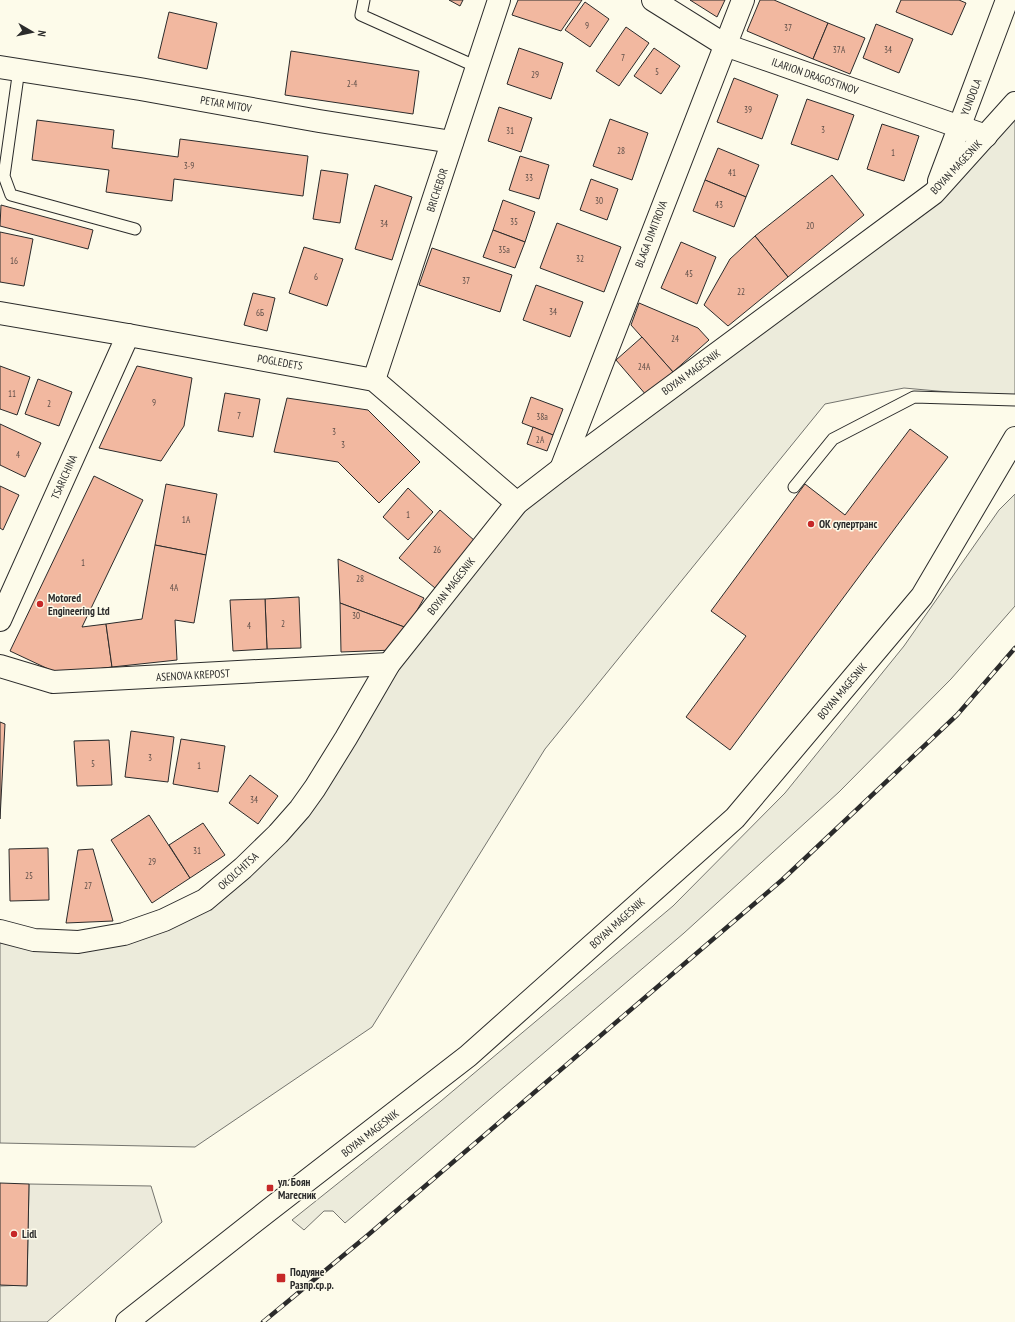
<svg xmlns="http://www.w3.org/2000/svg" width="1015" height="1322" font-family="'PT Sans Narrow',sans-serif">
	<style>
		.green { fill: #ecebdb; stroke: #74746e }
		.parking { fill: #eceadb; stroke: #74746e }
		.building { fill: #f2b8a0; stroke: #2b2b2b }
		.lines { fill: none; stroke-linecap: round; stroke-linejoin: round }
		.lane-casing { stroke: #2b2b2b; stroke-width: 13 }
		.street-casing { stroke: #2b2b2b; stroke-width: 24 }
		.secondary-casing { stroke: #2b2b2b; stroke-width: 24 }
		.lane { stroke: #fdfbea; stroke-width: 11 }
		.street { stroke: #fdfbea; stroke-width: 22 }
		.secondary { stroke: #fdfbea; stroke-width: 22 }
		.rail-casing { stroke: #2b2b2b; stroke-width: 4.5 }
		.rail { stroke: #fdfbea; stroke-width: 3; stroke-dasharray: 9; stroke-linecap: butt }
		.poi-dot { fill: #c62828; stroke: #fdfbea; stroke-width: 1.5 }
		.labels { text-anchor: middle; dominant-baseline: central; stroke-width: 3; stroke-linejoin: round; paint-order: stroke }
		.number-label { font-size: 9px; fill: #5d4e48 }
		.street-label { font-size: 11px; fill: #2b2b2b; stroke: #fdfbea }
		.poi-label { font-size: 11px; font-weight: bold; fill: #2b2b2b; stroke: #fdfbea; text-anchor: start }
	</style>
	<rect width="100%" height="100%" fill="#fdfbea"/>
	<g class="green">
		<polygon points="1015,103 1015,398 904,388 825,404 545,749 372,1027 195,1147 0,1143 0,931 124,934 243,868 346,738 517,503 934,193"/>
		<polygon points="1015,494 1015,606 951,679 839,792 684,933 345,1223 333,1211 324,1211 304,1230 292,1220 441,1101 673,906 785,793 904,646 999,510"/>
	</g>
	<polygon class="parking" points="29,1184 151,1186 162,1222 47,1322 0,1322 0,1286 27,1285"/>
	<g class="building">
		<polygon points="449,0 463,0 460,6"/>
		<polygon points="518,0 582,0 561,31 512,15"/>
		<polygon points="690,0 725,0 717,17"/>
		<polygon points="760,0 774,0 828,23 813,59 747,31"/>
		<polygon points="901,0 959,0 966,3 952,35 896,12"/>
		<polygon points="585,2 609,19 590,47 565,30"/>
		<polygon points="169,12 217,23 207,69 158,58"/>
		<polygon points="828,23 865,38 850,74 813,59"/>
		<polygon points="876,24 913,39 899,73 863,58"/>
		<polygon points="626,27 649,43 619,86 596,71"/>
		<polygon points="519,48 563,63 551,99 507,84"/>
		<polygon points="654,48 680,66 661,94 634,76"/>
		<polygon points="291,51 419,71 413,114 285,95"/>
		<polygon points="734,78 778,95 762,139 717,122"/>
		<polygon points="807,99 854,115 838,160 791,144"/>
		<polygon points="499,107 532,118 521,152 488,141"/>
		<polygon points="610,119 648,133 632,180 593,166"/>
		<polygon points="37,120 114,130 112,148 178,157 180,139 308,156 303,196 174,179 172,201 106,192 109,170 32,160"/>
		<polygon points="882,124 919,136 904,181 867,169"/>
		<polygon points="718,148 759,165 746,197 705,180"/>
		<polygon points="520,156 549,165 539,199 509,190"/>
		<polygon points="321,170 348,174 340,223 313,219"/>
		<polygon points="832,175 864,215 788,277 755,236"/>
		<polygon points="591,179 618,189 607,220 580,210"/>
		<polygon points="705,180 746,197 734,227 693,211"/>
		<polygon points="375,185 412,197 392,260 355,249"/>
		<polygon points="503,200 535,212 525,242 493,230"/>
		<polygon points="1,205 93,230 88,249 0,226"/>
		<polygon points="557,223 621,247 604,292 540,268"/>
		<polygon points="493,230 525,242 515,268 483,257"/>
		<polygon points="0,232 33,239 24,286 0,282"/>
		<polygon points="755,236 788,277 728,326 704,305 730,259"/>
		<polygon points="681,242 716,257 697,304 661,288"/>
		<polygon points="304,247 343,259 327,306 289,293"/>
		<polygon points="432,248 512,275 500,312 419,285"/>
		<polygon points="536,285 583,302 570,337 523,320"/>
		<polygon points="253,293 275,298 267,331 244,325"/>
		<polygon points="639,303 698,328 709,340 673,372 631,325"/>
		<polygon points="642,337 673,372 647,396 616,360"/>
		<polygon points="0,366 30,377 17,415 0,409"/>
		<polygon points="137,366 192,378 184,426 161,461 99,448"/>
		<polygon points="38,379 72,392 59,426 25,414"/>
		<polygon points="225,393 260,399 253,437 218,431"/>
		<polygon points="531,397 563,409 553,435 522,423"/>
		<polygon points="287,398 368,410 420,462 379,503 338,462 274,452"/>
		<polygon points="0,424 41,443 25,477 0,465"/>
		<polygon points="533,427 553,435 547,451 527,444"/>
		<polygon points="910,429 948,457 730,750 686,717 746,636 711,611 805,484 845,515"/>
		<polygon points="94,476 143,500 82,627 106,624 112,667 59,674 10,651"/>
		<polygon points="166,484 217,494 206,555 155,545"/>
		<polygon points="0,486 19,495 3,530 0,528"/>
		<polygon points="408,488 433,512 408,540 383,517"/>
		<polygon points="440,510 475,541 435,588 399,558"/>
		<polygon points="155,545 206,555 194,623 175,620 177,660 112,667 106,624 142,619"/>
		<polygon points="338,559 424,598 407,628 340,603"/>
		<polygon points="299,597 301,648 267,649 265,599"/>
		<polygon points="265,599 267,649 233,651 230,600"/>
		<polygon points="340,603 407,628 394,650 341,652"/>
		<polygon points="0,722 5,724 0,819"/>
		<polygon points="131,731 174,737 168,782 125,777"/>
		<polygon points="181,739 225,746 218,792 173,784"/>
		<polygon points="109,740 112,785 77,786 74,741"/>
		<polygon points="250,775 278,796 258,824 229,803"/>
		<polygon points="149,815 190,878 152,903 111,840"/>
		<polygon points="203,823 225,855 190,878 169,845"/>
		<polygon points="48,848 49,900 10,901 9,849"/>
		<polygon points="93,849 113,921 66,923 78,850"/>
		<polygon points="0,1183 29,1184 27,1286 0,1285"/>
	</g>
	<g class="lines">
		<defs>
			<g id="lane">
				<polyline points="364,0 361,15 477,67"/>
				<polyline points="19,69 4,176 11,195 135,229"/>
				<polyline points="794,487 833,439 914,397 1015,400"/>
			</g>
			<g id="street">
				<polyline points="653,0 725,45 986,136"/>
				<polyline points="0,67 140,89 319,121 452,142"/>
				<polyline points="939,181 1007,0"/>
				<polyline points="0,313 128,335 374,380 517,503"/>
				<polyline points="374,380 499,0"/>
				<polyline points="561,469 743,0"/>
				<polyline points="0,620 128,335"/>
				<polyline points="0,666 53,682 389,664"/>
				<polyline points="0,931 34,940 78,942 124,934 164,920 205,900 243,868 278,834 300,809 315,788 346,738 389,664 517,503 561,469 934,193 1015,103"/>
			</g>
			<polyline id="secondary" points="127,1322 269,1210 468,1056 735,818 922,596 1015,438"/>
		</defs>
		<use href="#lane" class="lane-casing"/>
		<use href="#street" class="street-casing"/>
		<use href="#secondary" class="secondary-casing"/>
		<use href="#lane" class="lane"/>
		<use href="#street" class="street"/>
		<use href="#secondary" class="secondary"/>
		<defs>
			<polyline id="rail" points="263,1322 368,1235 782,880 957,715 1015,648"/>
		</defs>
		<use href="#rail" class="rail-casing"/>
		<use href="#rail" class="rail"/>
	</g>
	<g class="poi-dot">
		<circle cx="811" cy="524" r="4"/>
		<circle cx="40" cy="604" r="4"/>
		<rect x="266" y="1184" width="8" height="8" rx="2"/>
		<circle cx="14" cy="1234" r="4"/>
		<rect x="276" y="1273" width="10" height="10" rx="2"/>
	</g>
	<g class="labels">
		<g class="number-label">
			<text x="587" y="25">9</text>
			<text x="788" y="27">37</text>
			<text x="839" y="49">37А</text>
			<text x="888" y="49">34</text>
			<text x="623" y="57">7</text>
			<text x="657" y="71">5</text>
			<text x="535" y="74">29</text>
			<text x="352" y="83">2-4</text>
			<text x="748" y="109">39</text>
			<text x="823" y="129">3</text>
			<text x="510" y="130">31</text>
			<text x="621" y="150">28</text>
			<text x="893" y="152">1</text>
			<text x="189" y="165">3-9</text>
			<text x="732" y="172">41</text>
			<text x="529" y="177">33</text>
			<text x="599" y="200">30</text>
			<text x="719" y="204">43</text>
			<text x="514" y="221">35</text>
			<text x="384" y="223">34</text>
			<text x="810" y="225">20</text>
			<text x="504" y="249">35a</text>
			<text x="580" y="258">32</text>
			<text x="14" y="260">16</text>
			<text x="689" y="273">45</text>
			<text x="316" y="276">6</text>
			<text x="466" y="280">37</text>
			<text x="741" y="291">22</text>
			<text x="553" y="311">34</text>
			<text x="260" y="312">6Б</text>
			<text x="675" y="338">24</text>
			<text x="644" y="366">24А</text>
			<text x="12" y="393">11</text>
			<text x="154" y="402">9</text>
			<text x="49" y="403">2</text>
			<text x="239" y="415">7</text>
			<text x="542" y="416">38a</text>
			<text x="334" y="431">3</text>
			<text x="540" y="439">2А</text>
			<text x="343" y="444">3</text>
			<text x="18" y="454">4</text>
			<text x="408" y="514">1</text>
			<text x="186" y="519">1А</text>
			<text x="437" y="549">26</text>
			<text x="83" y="562">1</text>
			<text x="360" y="578">28</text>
			<text x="174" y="587">4A</text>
			<text x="356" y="615">30</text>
			<text x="283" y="623">2</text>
			<text x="249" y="625">4</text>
			<text x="150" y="757">3</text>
			<text x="93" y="763">5</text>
			<text x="199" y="765">1</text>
			<text x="254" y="799">34</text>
			<text x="197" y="850">31</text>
			<text x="152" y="861">29</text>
			<text x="29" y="875">25</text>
			<text x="88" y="885">27</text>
		</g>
		<g class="street-label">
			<text transform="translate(815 76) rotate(19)">ILARION DRAGOSTINOV</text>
			<text transform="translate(971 97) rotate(-69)">YUNDOLA</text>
			<text transform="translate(226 104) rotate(10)">PETAR MITOV</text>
			<text transform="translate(956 167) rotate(-47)">BOYAN MAGESNIK</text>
			<text transform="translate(437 190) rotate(-72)">BRICHEBOR</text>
			<text transform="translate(651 234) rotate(-69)">BLAGA DIMITROVA</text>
			<text transform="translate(280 362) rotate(10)">POGLEDETS</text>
			<text transform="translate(691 372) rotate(-36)">BOYAN MAGESNIK</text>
			<text transform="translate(64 477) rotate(-66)">TSARICHINA</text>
			<text transform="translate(451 586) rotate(-52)">BOYAN MAGESNIK</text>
			<text transform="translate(193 675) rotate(-3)">ASENOVA KREPOST</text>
			<text transform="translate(842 691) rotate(-50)">BOYAN MAGESNIK</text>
			<text transform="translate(238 871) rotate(-42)">OKOLCHITSA</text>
			<text transform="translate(617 923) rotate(-42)">BOYAN MAGESNIK</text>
			<text transform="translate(370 1133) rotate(-38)">BOYAN MAGESNIK</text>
		</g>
		<g class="poi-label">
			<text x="819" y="524">ОК супертранс</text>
			<text x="48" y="598">Motored<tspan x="48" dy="13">Engineering Ltd</tspan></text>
			<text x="278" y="1182">ул. Боян<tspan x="278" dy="13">Магесник</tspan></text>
			<text x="22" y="1234">Lidl</text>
			<text x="290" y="1272">Подуяне<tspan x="290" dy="13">Разпр.ср.р.</tspan></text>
		</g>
	</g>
	<g transform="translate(32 32) rotate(99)" stroke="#fdfbea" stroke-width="3" paint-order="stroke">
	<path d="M0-3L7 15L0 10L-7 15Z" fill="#2b2b2b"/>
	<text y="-6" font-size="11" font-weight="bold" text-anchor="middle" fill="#2b2b2b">N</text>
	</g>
</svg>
